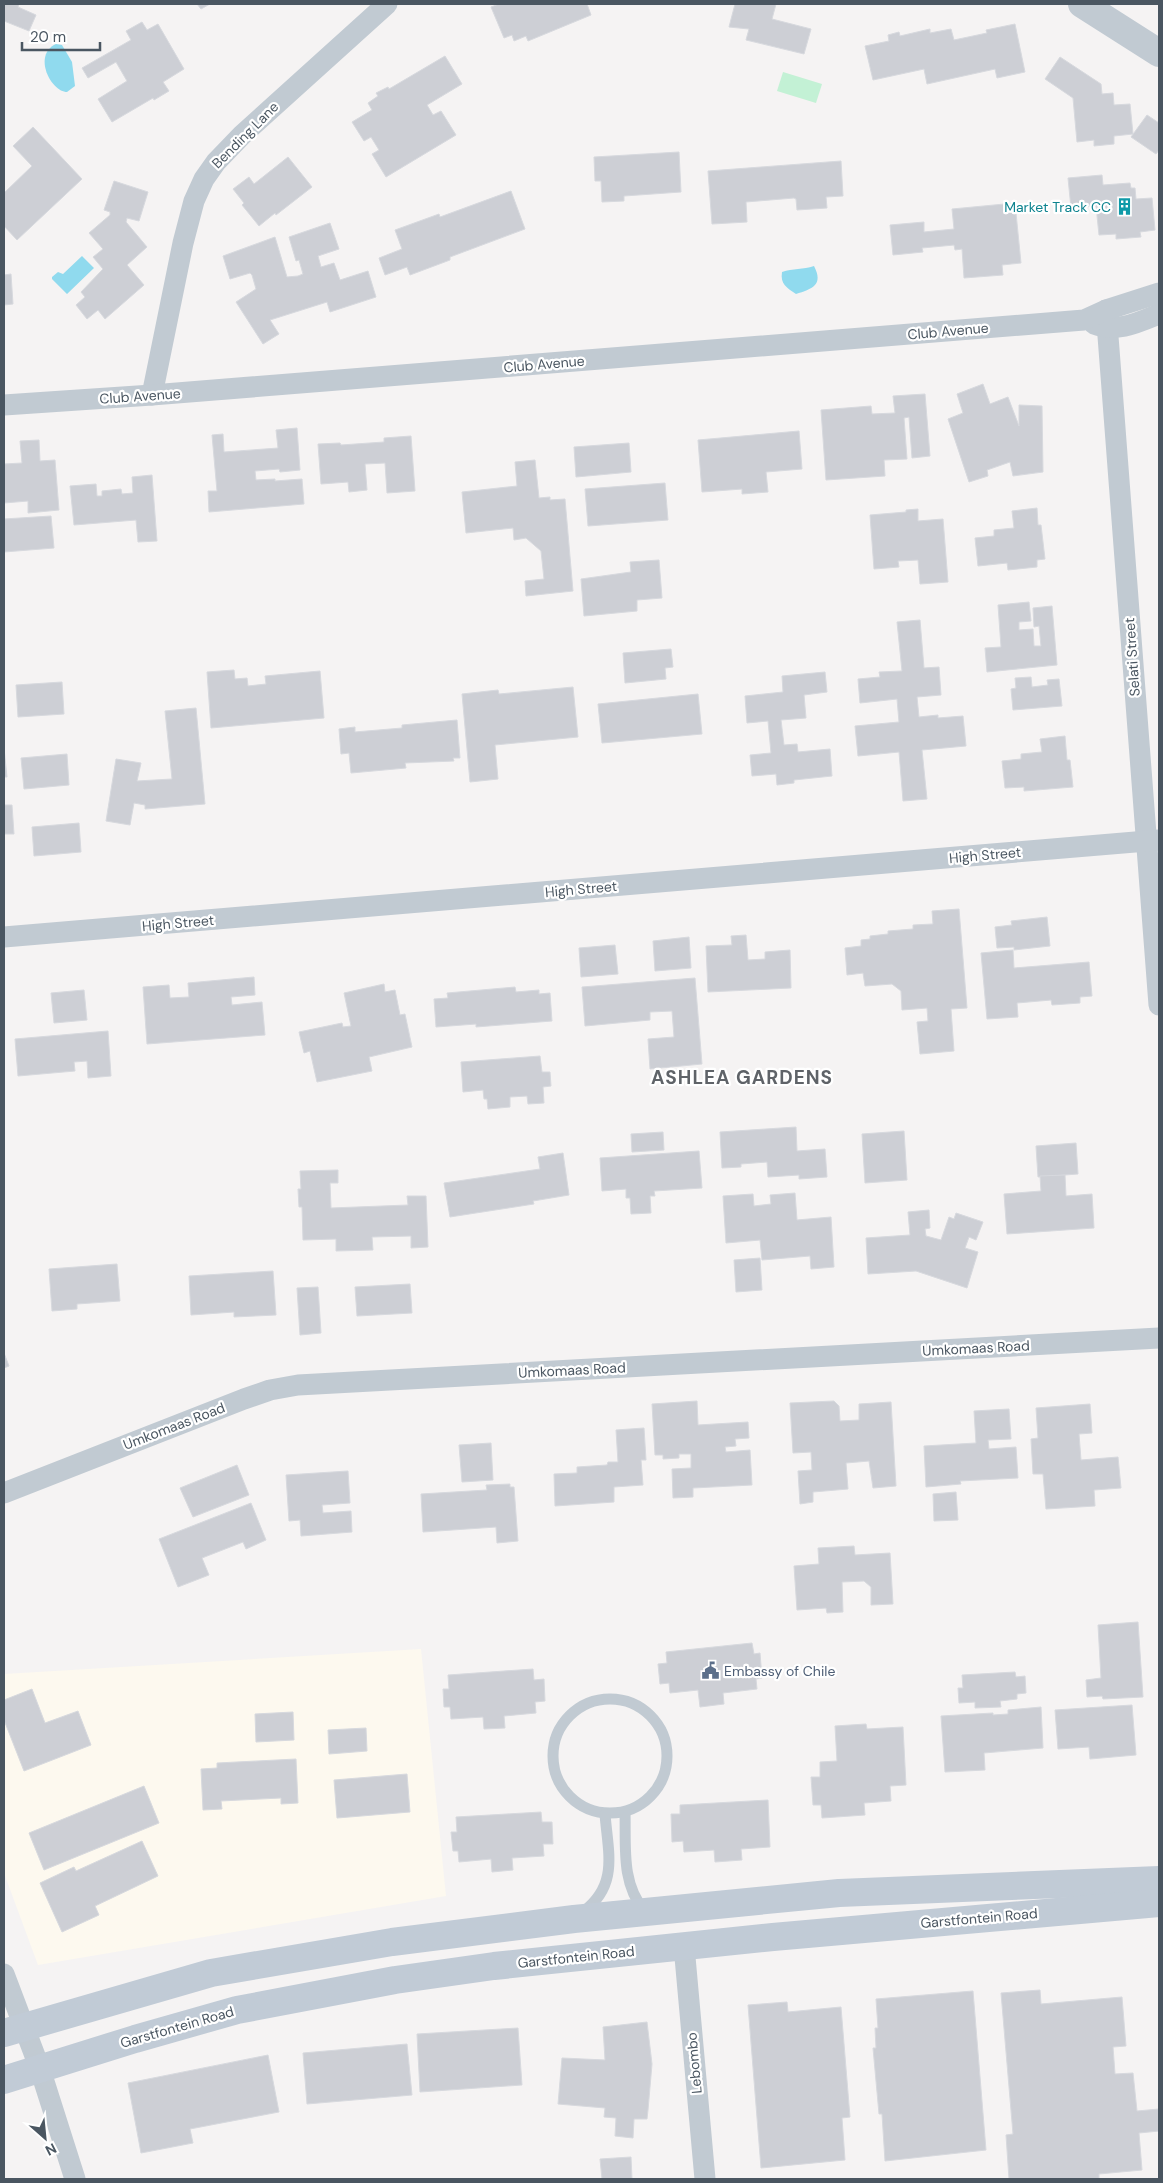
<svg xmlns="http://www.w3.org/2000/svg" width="1163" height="2183" font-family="'DM Sans',sans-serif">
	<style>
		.commercial { fill: #fdf9ef }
		.green { fill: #c3f1d5 }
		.water { fill: #90daee }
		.building { fill: #cdcfd5; stroke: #d7d9de }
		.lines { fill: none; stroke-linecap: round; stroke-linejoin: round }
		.service { stroke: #c1cad2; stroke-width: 11 }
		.minor { stroke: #c1cad2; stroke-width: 21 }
		.tertiary { stroke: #c1cad2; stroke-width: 28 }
		.secondary { stroke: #c1cbd6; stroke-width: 28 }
		.labels { text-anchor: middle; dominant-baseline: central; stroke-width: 4.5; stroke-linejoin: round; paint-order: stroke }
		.street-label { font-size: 14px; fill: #4a5661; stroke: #fff }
		.culture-label { font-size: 14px; fill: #0d838f; stroke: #fff; text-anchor: end }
		.service-label { font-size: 14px; fill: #4e5e75; stroke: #fff; text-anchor: start }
		.district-label { font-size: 19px; font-weight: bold; letter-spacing: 1px; fill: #5f6368; stroke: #fff }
	</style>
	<rect width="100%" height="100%" fill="#f5f3f3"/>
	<polygon class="commercial" points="421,1649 446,1896 38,1965 4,1873 4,1674"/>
	<polygon class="green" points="783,72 822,84 816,103 777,91"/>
	<g class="water">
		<path d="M56,44L62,45L72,62L75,86L67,92C51,92 32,55 56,44Z"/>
		<polygon points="82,256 94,268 67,294 52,279 52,277 58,272 63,274"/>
		<path d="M814,266C824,285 812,289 796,294C787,288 780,284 782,272C793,268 803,270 814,266Z"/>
	</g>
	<g class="building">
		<polygon points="4,4 19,4 18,7 36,15 29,31 4,21"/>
		<polygon points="197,4 210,4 201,9"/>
		<polygon points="499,4 587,4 591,15 528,41 526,36 514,41 512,35 504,38 491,7"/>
		<polygon points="735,4 776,4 772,19 811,29 804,54 746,40 749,29 729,27"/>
		<polygon points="142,22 147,30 158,24 184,69 163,82 169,91 154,100 153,98 112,122 98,99 127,81 116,62 88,78 82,68 131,40 126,31"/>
		<polygon points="1015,24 1025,72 997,78 995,69 927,84 924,69 873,80 865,46 889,41 888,35 899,32 900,36 930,29 930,33 951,29 954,40 987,33 986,30"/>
		<polygon points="445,56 462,84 427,105 433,115 441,111 456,135 386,177 372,154 379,150 371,137 364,141 352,122 372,110 368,103 378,96 376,93 388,87 389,89"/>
		<polygon points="1060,57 1101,84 1102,94 1113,93 1114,105 1130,104 1133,134 1114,136 1114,144 1094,146 1094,140 1077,142 1073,98 1045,79"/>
		<polygon points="1147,115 1159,123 1159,150 1156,154 1131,137"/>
		<polygon points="33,127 82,179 17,240 4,226 4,193 32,166 13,146"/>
		<polygon points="679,152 681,192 624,196 624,201 602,202 601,181 595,181 594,157"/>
		<polygon points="288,157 312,187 276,215 275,213 259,226 242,205 244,203 233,189 249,177 254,184"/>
		<polygon points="841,161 843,196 826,197 827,208 797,210 796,199 794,198 746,202 747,222 712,224 708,171"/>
		<polygon points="1102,175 1103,185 1130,183 1131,188 1135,188 1136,199 1152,198 1155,230 1140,232 1141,237 1116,239 1116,234 1099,235 1096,206 1071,208 1068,178"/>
		<polygon points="114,181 148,192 139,221 127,218 126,222 147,247 127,265 144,285 105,319 98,310 87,319 76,305 85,297 81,292 103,269 93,257 103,249 89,233 110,215 110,212 104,210"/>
		<polygon points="511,191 525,229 450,257 450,260 410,275 407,267 385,275 379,258 402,249 395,230 439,214 440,217"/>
		<polygon points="1015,203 1021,263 1002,265 1003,275 964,278 962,249 955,250 954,245 922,248 923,252 893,255 890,225 924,222 924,232 954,229 952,209"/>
		<polygon points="330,223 339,249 318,256 321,267 334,263 340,280 368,271 376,297 330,312 327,302 270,320 279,334 263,344 236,302 256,289 252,275 250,273 230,279 223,256 275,237 287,277 298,276 303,274 299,260 296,261 289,237"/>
		<polygon points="11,274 13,304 4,305 4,275"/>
		<polygon points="983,384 990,404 1008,397 1019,426 1019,405 1042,406 1043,472 1013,476 1010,462 987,470 988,476 969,482 948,419 963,413 957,394"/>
		<polygon points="925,394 930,456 912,458 909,417 904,418 907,459 884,460 885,476 826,480 821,410 871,406 872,414 895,413 893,396"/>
		<polygon points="297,428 300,470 280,472 279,469 255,471 256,480 275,479 275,481 302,479 304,504 209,512 208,491 217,491 212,435 223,434 224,452 278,448 276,430"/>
		<polygon points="799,431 802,469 766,472 768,492 742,494 742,489 702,492 698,440"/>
		<polygon points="411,436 415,491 387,493 385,463 365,464 367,490 349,492 348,482 321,484 318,444 340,443 341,445 384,442 384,438"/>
		<polygon points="39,440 40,461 55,460 59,510 28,513 28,501 4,503 4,464 22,463 20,441"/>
		<polygon points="629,443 631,472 576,477 574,447"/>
		<polygon points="535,460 539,498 550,497 550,500 565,499 573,591 526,596 525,581 544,579 541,551 526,538 514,540 513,528 466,533 462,492 517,486 515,462"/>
		<polygon points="152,475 157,541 138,542 136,520 74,525 70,486 96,484 97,496 102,496 102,491 121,489 122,494 133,493 132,477"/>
		<polygon points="665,483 668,520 588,526 585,489"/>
		<polygon points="1037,508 1038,525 1041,525 1045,559 1037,560 1037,567 1008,570 1007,563 978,566 975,538 994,536 994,530 1014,528 1012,511"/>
		<polygon points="918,509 918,521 943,519 948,582 920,584 918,560 898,561 899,567 874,569 870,515 906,512 906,510"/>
		<polygon points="51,516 54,548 4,552 4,519"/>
		<polygon points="659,560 662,598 637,600 637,611 584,616 581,579 631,572 630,562"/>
		<polygon points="1029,602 1031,621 1019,622 1019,630 1033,629 1034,646 1041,646 1039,626 1034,627 1033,608 1052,606 1057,665 987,672 985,648 1001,647 998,605"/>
		<polygon points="920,620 924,668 939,667 941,695 917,697 919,717 938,715 938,718 963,716 966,746 922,750 927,799 903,801 899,752 858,756 855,726 899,722 897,699 860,703 858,679 880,677 879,672 902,671 897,622"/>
		<polygon points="671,649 673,667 665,668 666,679 625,683 623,653"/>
		<polygon points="234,670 235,679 247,678 248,686 266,684 265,676 320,671 324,718 211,728 207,672"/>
		<polygon points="825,672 827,692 804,695 806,718 781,720 784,745 797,744 798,752 830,749 832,776 794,780 794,783 777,785 776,774 752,776 750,755 771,753 768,721 747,723 745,696 783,692 782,676"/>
		<polygon points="1031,677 1032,687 1048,685 1047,680 1059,679 1062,706 1013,710 1011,689 1016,688 1015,678"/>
		<polygon points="62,682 64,714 18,717 16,685"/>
		<polygon points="573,687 578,737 495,745 498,779 470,782 462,694 498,690 499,694"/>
		<polygon points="698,694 702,734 602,743 598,704"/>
		<polygon points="196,708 205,804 145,809 145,805 134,803 130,825 106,821 116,759 141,763 137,781 172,779 165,711"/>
		<polygon points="457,720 460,758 453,758 454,761 405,763 406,768 351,773 349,753 341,754 339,729 355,727 355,732 402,728 402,725"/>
		<polygon points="1065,736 1067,760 1070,760 1073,787 1024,791 1024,787 1005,788 1002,761 1021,759 1021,754 1042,752 1040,739"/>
		<polygon points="4,748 7,777 4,777"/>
		<polygon points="67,754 69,785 24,789 21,758"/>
		<polygon points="4,805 12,805 14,834 4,834"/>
		<polygon points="79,823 81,852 34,856 32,827"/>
		<polygon points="959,909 967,1008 951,1009 954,1051 920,1054 917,1022 928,1021 927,1008 902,1010 901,991 892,984 865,986 863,973 847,975 845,948 861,946 861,940 870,939 870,936 888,934 888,931 913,929 913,925 933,924 932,911"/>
		<polygon points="1047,917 1050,946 1014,950 1014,947 997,948 995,927 1012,925 1011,921"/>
		<polygon points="746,935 748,960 765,959 765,952 790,950 791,988 708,992 706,946 732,945 731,936"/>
		<polygon points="689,937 691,968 655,971 653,941"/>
		<polygon points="615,945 618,974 581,977 579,948"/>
		<polygon points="1013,950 1014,968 1089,962 1092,996 1080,997 1080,1003 1052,1005 1051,1000 1017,1003 1018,1017 987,1019 981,953"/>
		<polygon points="254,977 255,995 231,997 232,1005 262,1002 265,1035 147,1044 143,987 169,985 170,998 189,997 188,983"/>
		<polygon points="695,978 702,1064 650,1069 648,1039 674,1037 672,1011 650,1012 650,1020 585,1026 582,987"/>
		<polygon points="384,984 385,992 395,990 400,1015 405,1014 412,1047 369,1057 372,1071 317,1082 310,1051 304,1053 299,1032 342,1023 343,1027 351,1026 344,993"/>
		<polygon points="515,987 516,992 539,990 539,994 550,993 552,1021 476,1027 476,1024 436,1027 434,999 448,998 447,993"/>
		<polygon points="84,990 87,1020 54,1023 51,993"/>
		<polygon points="108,1031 111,1076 88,1078 87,1061 74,1062 75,1071 18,1076 15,1039"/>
		<polygon points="540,1056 542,1072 550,1072 551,1086 543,1087 544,1103 528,1104 527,1096 510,1097 510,1107 488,1109 487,1099 484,1099 483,1090 463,1092 461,1062"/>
		<polygon points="796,1127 797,1151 825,1149 827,1177 799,1179 799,1175 768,1177 767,1162 741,1164 741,1167 722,1168 720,1132"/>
		<polygon points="904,1131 907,1180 865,1183 862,1134"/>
		<polygon points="663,1132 664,1150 632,1152 631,1134"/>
		<polygon points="1076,1143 1078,1174 1038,1177 1036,1146"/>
		<polygon points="699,1151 702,1188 654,1191 655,1196 650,1196 651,1213 631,1214 630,1198 626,1198 626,1189 602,1191 600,1158"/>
		<polygon points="563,1153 569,1195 533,1201 534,1204 450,1217 444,1183 540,1169 538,1157"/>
		<polygon points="338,1170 338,1183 330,1183 331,1208 408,1205 407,1196 426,1196 428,1247 411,1248 411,1236 372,1237 373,1250 336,1251 336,1239 303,1240 302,1207 299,1207 298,1189 301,1189 300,1171"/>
		<polygon points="1065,1175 1066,1196 1092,1194 1094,1228 1007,1234 1004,1194 1041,1191 1040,1176"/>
		<polygon points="795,1193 797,1220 831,1217 834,1267 811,1269 810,1256 762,1260 760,1240 726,1243 723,1196 753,1194 754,1206 771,1204 770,1195"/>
		<polygon points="929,1210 930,1228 925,1229 926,1236 941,1240 949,1217 954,1219 956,1213 983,1222 976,1240 969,1237 965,1248 978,1252 967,1288 916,1271 868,1274 866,1238 910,1235 908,1212"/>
		<polygon points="760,1258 762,1290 736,1292 734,1260"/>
		<polygon points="117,1264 120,1301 77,1304 77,1309 52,1311 49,1269"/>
		<polygon points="273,1271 276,1315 234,1317 234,1312 191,1315 189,1276"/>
		<polygon points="410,1284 412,1313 357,1316 355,1287"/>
		<polygon points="318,1287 321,1333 300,1335 297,1288"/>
		<polygon points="4,1353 9,1366 4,1368"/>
		<polygon points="697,1401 698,1425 748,1422 749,1438 735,1439 736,1446 725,1447 726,1452 750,1450 752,1485 693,1488 693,1497 673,1498 672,1469 691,1468 691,1454 679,1454 679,1458 663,1459 663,1455 655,1455 652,1404"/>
		<polygon points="834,1401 839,1406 840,1421 859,1420 859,1404 891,1402 896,1486 873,1488 869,1461 846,1463 848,1489 813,1492 813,1502 800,1504 798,1471 812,1470 811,1452 793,1453 790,1403"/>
		<polygon points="1090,1404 1092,1433 1079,1434 1081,1460 1118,1457 1121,1488 1094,1490 1095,1506 1046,1509 1043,1474 1033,1474 1031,1439 1038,1438 1036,1408"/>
		<polygon points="1009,1409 1011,1439 988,1440 989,1449 1016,1447 1018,1478 960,1481 961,1484 926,1487 924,1446 976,1443 974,1411"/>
		<polygon points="644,1428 646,1460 641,1460 643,1485 614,1487 614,1502 555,1506 554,1474 577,1473 577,1467 607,1465 608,1462 618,1462 616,1430"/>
		<polygon points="491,1443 493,1480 462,1482 459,1445"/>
		<polygon points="237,1465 249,1495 193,1517 180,1488"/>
		<polygon points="348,1471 350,1503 322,1505 323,1513 351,1511 352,1532 301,1536 300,1520 289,1521 286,1475"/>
		<polygon points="510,1484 510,1487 514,1487 518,1541 497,1543 496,1527 423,1532 421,1494 487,1490 486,1485"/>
		<polygon points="956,1492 958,1520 934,1521 933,1494"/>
		<polygon points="251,1503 266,1540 246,1549 243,1542 202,1558 209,1575 178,1587 159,1539"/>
		<polygon points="854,1546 855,1555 890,1553 893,1604 871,1605 871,1587 864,1581 842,1582 843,1612 827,1613 826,1608 797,1610 794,1566 819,1564 818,1548"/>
		<polygon points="1138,1622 1143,1697 1103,1699 1102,1696 1087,1697 1086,1680 1101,1678 1098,1625"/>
		<polygon points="752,1643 754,1654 760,1653 762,1678 756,1679 757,1689 723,1693 724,1704 700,1707 698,1690 670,1693 669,1683 660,1684 658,1664 667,1663 666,1652"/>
		<polygon points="533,1669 534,1680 544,1679 545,1701 535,1702 536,1713 504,1716 505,1728 484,1729 483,1717 451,1719 450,1707 444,1707 443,1689 449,1689 448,1675"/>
		<polygon points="1015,1672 1016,1677 1025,1676 1026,1693 1017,1694 1017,1699 1000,1701 1001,1707 975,1708 975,1702 959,1703 958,1688 963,1688 962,1675"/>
		<polygon points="32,1689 45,1723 78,1711 91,1745 24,1771 4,1720 4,1700"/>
		<polygon points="1132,1705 1136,1755 1090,1759 1089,1747 1058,1749 1055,1710"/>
		<polygon points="1041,1707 1043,1748 984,1753 985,1770 945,1772 941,1716 993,1713 993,1715 1008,1714 1008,1710"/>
		<polygon points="293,1712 294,1740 256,1742 255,1714"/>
		<polygon points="866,1724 867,1729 903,1727 906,1785 890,1786 891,1801 864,1803 865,1815 822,1818 821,1805 813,1805 811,1777 820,1777 820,1762 837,1761 835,1726"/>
		<polygon points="366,1728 367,1751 329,1754 328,1730"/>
		<polygon points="296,1759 298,1803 281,1804 281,1798 221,1801 222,1809 203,1810 201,1769 217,1768 217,1763"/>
		<polygon points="407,1774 410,1812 337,1818 334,1780"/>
		<polygon points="144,1786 159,1823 44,1870 29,1833"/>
		<polygon points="768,1800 770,1847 741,1849 742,1860 715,1862 714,1850 684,1852 683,1841 672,1842 671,1814 680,1814 680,1805"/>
		<polygon points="541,1812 542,1822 552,1822 553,1844 543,1844 544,1856 512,1858 513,1870 492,1872 491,1859 459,1862 458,1851 453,1851 451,1832 457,1832 456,1817"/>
		<polygon points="142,1841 158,1876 95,1906 99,1915 62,1932 40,1883 74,1867 76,1871"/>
		<polygon points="1040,1990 1041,2004 1122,1997 1126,2046 1113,2047 1115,2074 1133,2073 1137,2111 1159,2109 1159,2131 1139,2133 1142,2170 1099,2174 1099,2179 1009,2179 1006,2135 1013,2134 1001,1993"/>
		<polygon points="973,1991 986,2150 885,2161 882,2114 879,2114 873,2048 876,2048 875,2028 878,2028 876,1999"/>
		<polygon points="787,2002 788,2012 841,2007 850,2117 842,2118 845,2160 761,2168 748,2005"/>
		<polygon points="647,2022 652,2064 648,2110 647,2119 634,2119 633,2138 615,2136 616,2118 604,2117 605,2108 558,2104 562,2058 605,2060 603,2027"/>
		<polygon points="518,2028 522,2085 420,2092 417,2034"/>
		<polygon points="407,2044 412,2095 307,2104 303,2053"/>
		<polygon points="268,2055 279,2112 190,2129 193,2143 141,2153 128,2083"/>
		<polygon points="631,2157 632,2179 602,2179 600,2159"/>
	</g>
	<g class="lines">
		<g class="service">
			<circle cx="610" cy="1756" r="57"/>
			<path d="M625,1812C626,1846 621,1883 644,1910"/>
			<path d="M583,1912C619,1885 608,1853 605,1814"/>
		</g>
		<g class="minor">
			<polyline points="1106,310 1159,1005"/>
			<path d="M1094,324C1116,333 1137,323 1159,314"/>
			<polyline points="152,395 183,243 194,201 204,179 216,162 242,135 387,4"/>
			<polyline points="4,405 152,395 1084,320 1106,310 1159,293"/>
			<polyline points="4,937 1159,840"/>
			<polyline points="4,1493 244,1399 270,1390 298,1385 1159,1338"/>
			<polyline points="684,1946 705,2179"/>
			<polyline points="4,1974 40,2069 75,2179"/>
		</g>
		<polyline class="tertiary" points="1082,4 1159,53"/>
		<g class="secondary">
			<polyline points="4,2033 211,1973 392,1942 574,1919 839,1893 1159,1880"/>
			<polyline points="4,2080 135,2039 237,2010 395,1980 494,1966 773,1937 1159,1903"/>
		</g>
	</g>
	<defs>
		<symbol id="building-bare" viewBox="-9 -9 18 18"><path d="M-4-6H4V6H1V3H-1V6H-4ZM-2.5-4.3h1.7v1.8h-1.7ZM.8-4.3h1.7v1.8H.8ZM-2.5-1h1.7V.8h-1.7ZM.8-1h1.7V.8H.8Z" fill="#0f9aa8" stroke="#fff" stroke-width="2.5" paint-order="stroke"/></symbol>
		<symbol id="civic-bare" viewBox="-9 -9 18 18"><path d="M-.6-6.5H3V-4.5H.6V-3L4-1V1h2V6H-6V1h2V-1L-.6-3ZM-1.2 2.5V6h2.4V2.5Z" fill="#5c6f8a" stroke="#fff" stroke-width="2.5" paint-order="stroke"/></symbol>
	</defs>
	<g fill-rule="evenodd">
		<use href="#building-bare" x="1112" y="194" width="25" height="25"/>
		<use href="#civic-bare" x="698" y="1658" width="25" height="25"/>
	</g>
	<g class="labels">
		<g class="street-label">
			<text transform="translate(245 135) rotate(-45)">Bending Lane</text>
			<text transform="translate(948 331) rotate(-5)">Club Avenue</text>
			<text transform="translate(544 364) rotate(-5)">Club Avenue</text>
			<text transform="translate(140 396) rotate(-4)">Club Avenue</text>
			<text transform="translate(1132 657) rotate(-94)">Selati Street</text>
			<text transform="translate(985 855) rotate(-5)">High Street</text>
			<text transform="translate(581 889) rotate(-5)">High Street</text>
			<text transform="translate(178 923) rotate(-5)">High Street</text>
			<text transform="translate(976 1348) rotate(-3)">Umkomaas Road</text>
			<text transform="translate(572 1370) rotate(-3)">Umkomaas Road</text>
			<text transform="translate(174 1426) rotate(-21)">Umkomaas Road</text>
			<text transform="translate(979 1918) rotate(-5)">Garstfontein Road</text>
			<text transform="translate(576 1957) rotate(-6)">Garstfontein Road</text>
			<text transform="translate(177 2027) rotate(-16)">Garstfontein Road</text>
			<text transform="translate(694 2063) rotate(-95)">Lebombo</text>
		</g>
		<g class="culture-label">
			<text x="1111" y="207">Market Track CC</text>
		</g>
		<g class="service-label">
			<text x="724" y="1671">Embassy of Chile</text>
		</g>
		<g class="district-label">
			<text x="742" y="1077">ASHLEA GARDENS</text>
		</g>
	</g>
	<rect width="1163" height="2183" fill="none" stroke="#4a5661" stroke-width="10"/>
	<g transform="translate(45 2138) rotate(153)" stroke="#ffffff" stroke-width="4" paint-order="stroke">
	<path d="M0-4L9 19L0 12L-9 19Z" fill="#4a5661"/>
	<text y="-8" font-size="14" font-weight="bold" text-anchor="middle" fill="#4a5661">N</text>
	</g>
	<path d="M22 42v8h78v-8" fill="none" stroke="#4a5661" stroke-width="2.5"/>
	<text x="30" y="42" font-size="15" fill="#4a5661" stroke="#ffffff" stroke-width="4" paint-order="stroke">20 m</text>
</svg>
